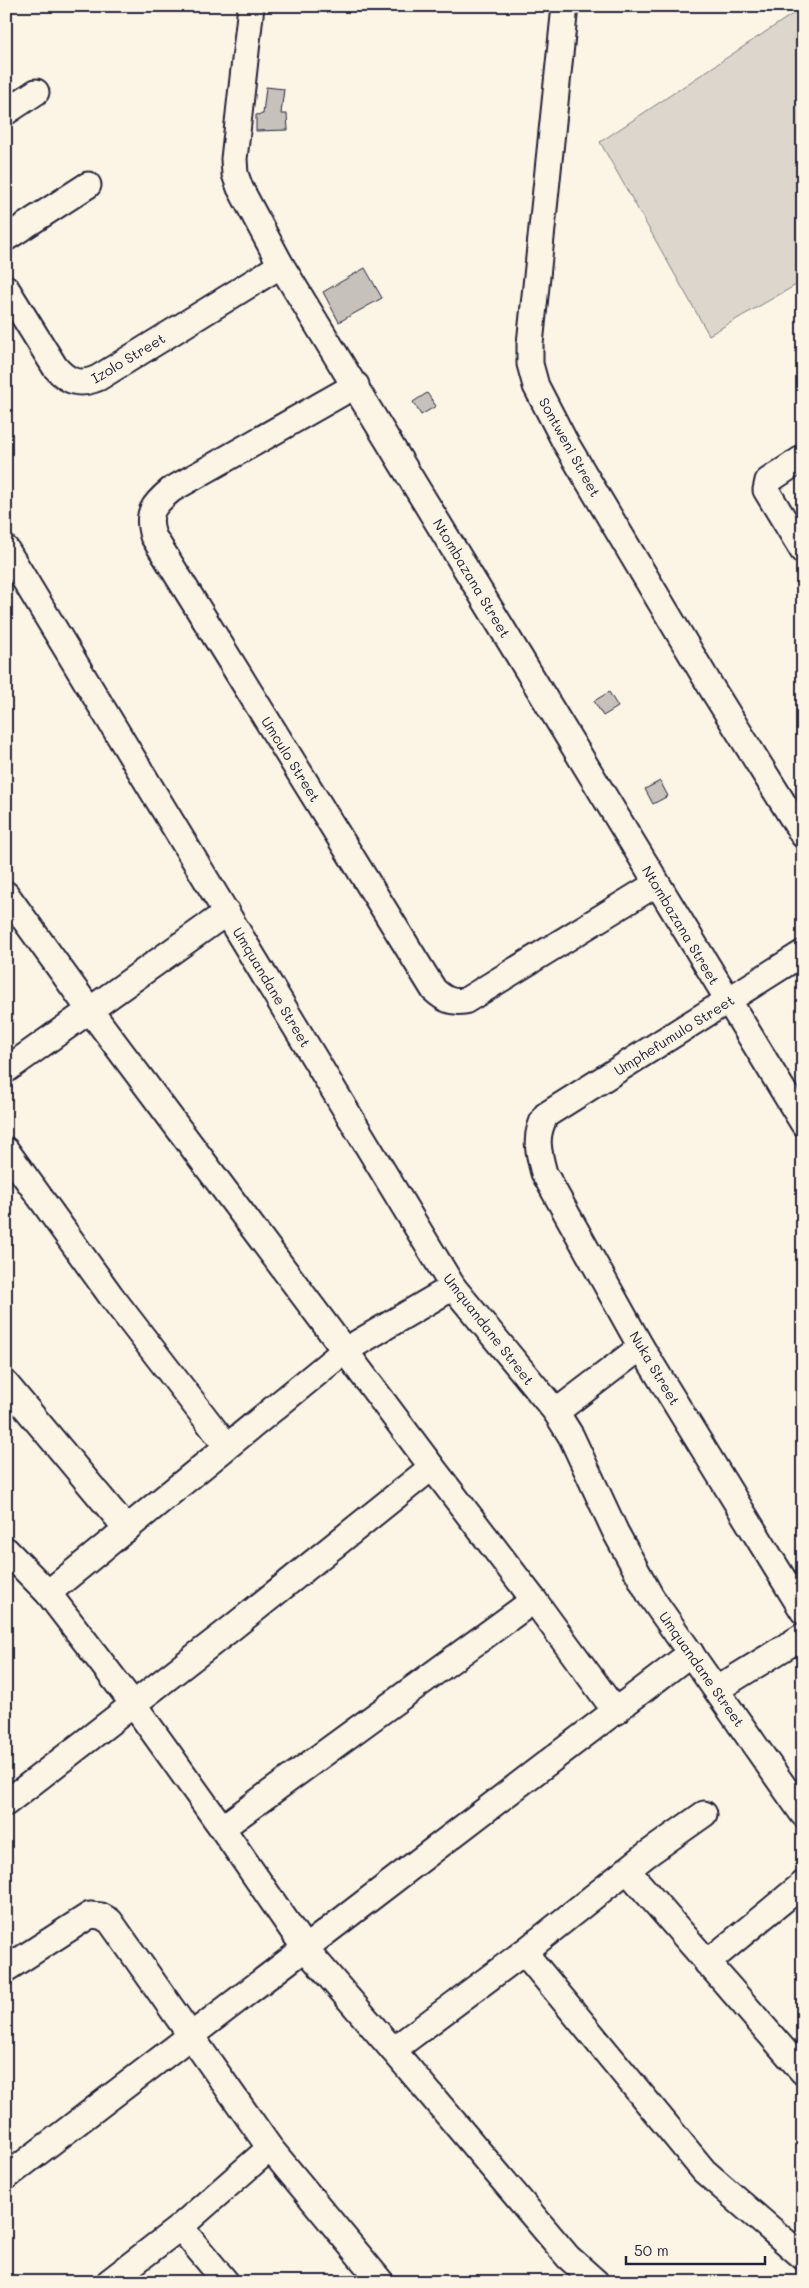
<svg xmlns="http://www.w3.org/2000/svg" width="809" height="2288" font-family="Mali,sans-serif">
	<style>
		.green { fill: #dcd6cc; stroke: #7f7c84 }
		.building { fill: #c6c1bb; stroke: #22223b }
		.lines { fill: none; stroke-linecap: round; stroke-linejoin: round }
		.minor-casing { stroke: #22223b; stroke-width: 29 }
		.minor { stroke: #fcf5e5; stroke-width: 25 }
		.labels { text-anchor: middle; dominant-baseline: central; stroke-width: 4.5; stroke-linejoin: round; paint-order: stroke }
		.street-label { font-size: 14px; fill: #22223b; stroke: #fcf5e5 }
	</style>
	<rect width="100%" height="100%" fill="#fcf5e5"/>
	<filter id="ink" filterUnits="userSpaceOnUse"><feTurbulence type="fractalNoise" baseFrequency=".02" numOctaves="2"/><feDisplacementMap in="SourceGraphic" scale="10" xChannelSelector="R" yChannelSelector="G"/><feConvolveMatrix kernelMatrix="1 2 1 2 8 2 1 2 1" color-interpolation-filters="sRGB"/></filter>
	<g filter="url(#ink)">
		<polygon class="green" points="803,7 803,281 709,335 600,142"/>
		<g class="building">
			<polygon points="266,87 284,89 281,114 287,114 288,130 256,131 256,115 263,114"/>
			<polygon points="365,268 382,298 339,322 323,292"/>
			<polygon points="427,393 436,406 421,415 413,402"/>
			<polygon points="609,692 618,707 603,716 594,701"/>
			<polygon points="660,781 668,796 653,804 645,789"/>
		</g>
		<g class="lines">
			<defs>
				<g id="minor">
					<polyline points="251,6 234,159 235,174 240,188 281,265 803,1123"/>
					<polyline points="565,6 530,344 530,364 536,386 565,442 711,687 803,835"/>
					<polyline points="6,112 36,92"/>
					<polyline points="6,238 88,185"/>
					<path d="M6,288L55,367C68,382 79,386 98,378L281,265"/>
					<path d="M356,385L171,490C153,505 146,513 153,536L434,990C444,999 451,1003 465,1001L656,884"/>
					<polyline points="803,458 768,481 766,490 803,551"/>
					<polyline points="6,549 453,1287 556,1412 641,1347"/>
					<polyline points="6,894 89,1009 432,1467 233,1627 6,1803"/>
					<path d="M803,953L546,1115C534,1135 538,1151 544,1173L641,1347L803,1611"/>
					<polyline points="6,1070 227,912"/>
					<polyline points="6,1150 111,1296 226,1445"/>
					<polyline points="6,1384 127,1529"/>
					<polyline points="556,1412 571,1436 616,1533 651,1597 803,1814"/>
					<polyline points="432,1467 534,1600"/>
					<polyline points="6,1550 48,1593 134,1705 222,1828"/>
					<polyline points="48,1593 344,1351 453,1287"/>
					<polyline points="717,1689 803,1636"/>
					<polyline points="616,1712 534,1600 222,1828 304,1947 393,2050 524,1952 646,1855 704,1814"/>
					<polyline points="627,1870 803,2072"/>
					<polyline points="524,1952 704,2171 803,2257"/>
					<polyline points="707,1963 803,1884"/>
					<polyline points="6,1969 90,1915 101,1916 110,1921 270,2148 381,2282"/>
					<polyline points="393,2050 568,2257 596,2282"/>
					<polyline points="6,2177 691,1653"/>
					<polyline points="180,2227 226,2282"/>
					<polyline points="109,2282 180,2227 270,2148"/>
				</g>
			</defs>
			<use href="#minor" class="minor-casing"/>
			<use href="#minor" class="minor"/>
		</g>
	</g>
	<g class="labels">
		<g class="street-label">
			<text transform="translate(128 358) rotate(-31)">Izolo Street</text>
			<text transform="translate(570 447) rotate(61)">Sontweni Street</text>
			<text transform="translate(472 578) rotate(59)">Ntombazana Street</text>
			<text transform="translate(291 759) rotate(58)">Umculo Street</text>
			<text transform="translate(681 925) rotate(59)">Ntombazana Street</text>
			<text transform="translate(272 987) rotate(59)">Umquandane Street</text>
			<text transform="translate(674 1035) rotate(-32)">Umphefumulo Street</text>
			<text transform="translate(489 1329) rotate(52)">Umquandane Street</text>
			<text transform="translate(655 1368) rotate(59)">Nuka Street</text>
			<text transform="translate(702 1669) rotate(55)">Umquandane Street</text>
		</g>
	</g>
	<rect width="809" height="2288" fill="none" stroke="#fcf5e5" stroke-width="25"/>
	<rect x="12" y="12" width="784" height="2263" fill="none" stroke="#22223b" stroke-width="2" filter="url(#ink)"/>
	<path d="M626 2256v8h139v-8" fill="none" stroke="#22223b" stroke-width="2.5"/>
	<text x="634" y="2256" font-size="15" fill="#22223b" stroke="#fcf5e5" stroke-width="4" paint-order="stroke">50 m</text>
</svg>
